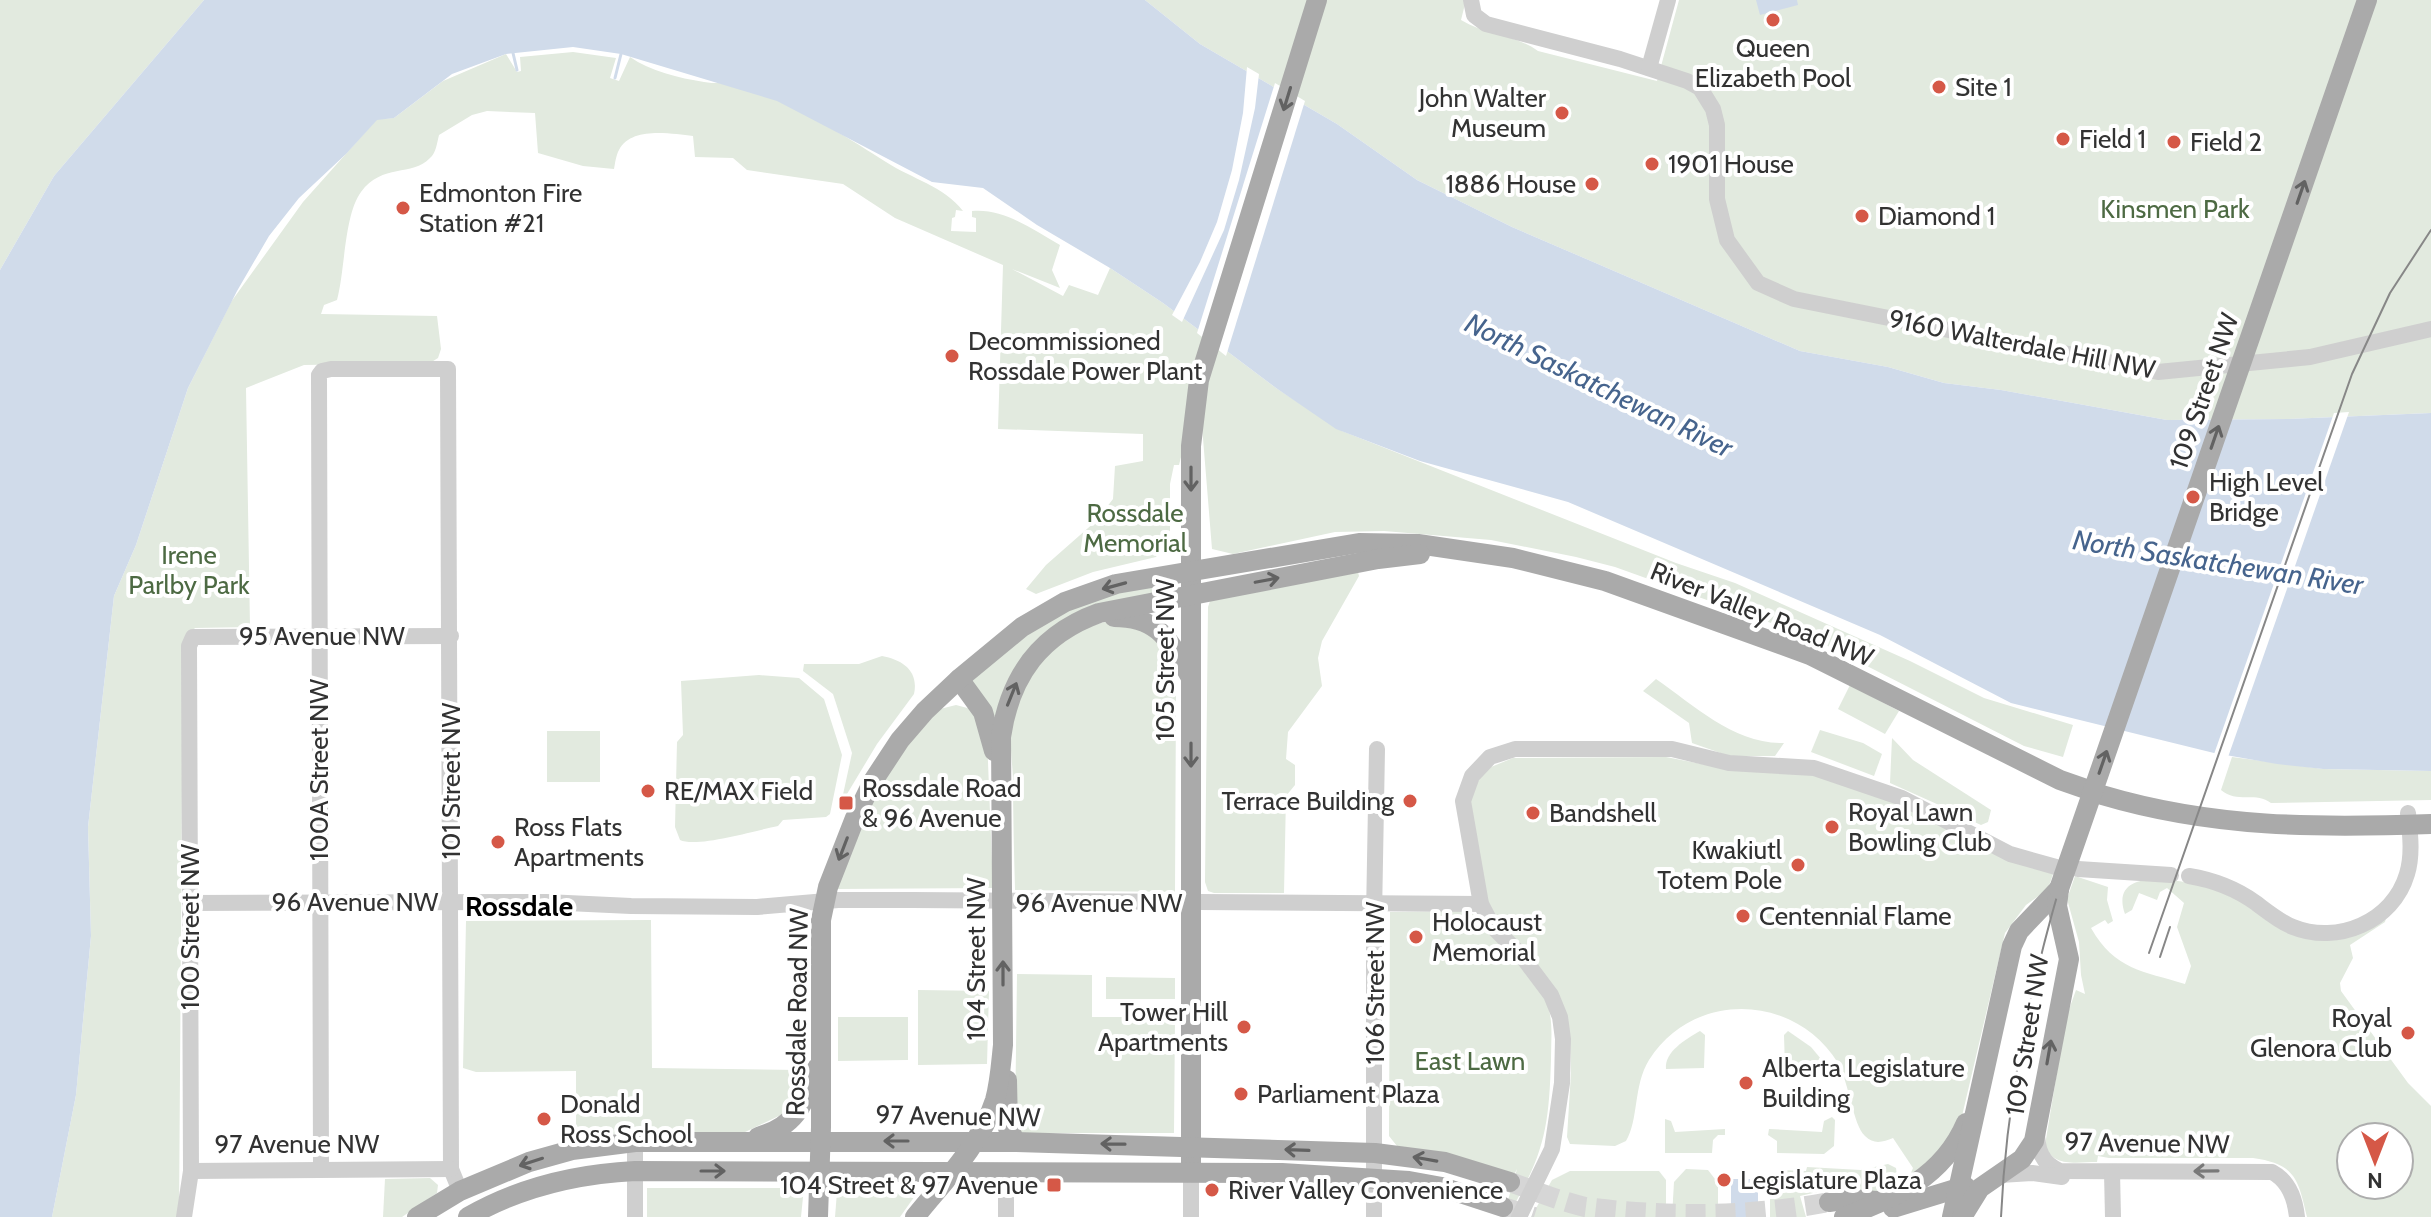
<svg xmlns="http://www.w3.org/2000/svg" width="2431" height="1217" font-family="Cabin,sans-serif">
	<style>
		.green { fill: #e2eadf; fill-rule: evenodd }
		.water { fill: #d0dbea }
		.pier { fill: #fff }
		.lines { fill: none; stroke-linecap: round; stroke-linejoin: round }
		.stream { stroke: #d0dbea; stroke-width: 3 }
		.major-tunnel { stroke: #d6d6d6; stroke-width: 20; stroke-dasharray: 20 10; stroke-linecap: butt }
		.minor { stroke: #cfcfcf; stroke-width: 16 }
		.major { stroke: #aaa; stroke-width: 20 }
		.tram { stroke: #878787; stroke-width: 2 }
		.major-bridge { stroke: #aaa; stroke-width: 20 }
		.oneway { stroke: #626262 }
		.oneway2 { stroke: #797979 }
		.poi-dot { fill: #d55847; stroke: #fff; stroke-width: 3 }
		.labels { text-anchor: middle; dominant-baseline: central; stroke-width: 8; stroke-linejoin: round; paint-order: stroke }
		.poi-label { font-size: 26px; fill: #323232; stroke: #fff; text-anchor: start }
		.park-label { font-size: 26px; fill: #4d6a43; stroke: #fff }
		.street-label { font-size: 26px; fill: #323232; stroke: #fff }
		.water-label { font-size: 28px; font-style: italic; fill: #46648d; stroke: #fff }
		.neighbourhood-label { font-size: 28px; font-weight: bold; fill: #000; stroke: #fff }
	</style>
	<rect width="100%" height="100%" fill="#fff"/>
	<g class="green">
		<polygon points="0,0 204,0 54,176 0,270"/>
		<path d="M1145,0H1466L1461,20C1486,35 1516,35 1538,51L1657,81L1679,0H2431V413L2288,419L2167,420L2001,390L1944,383L1888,367L1800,351L1512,227L1417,180L1337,124L1200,44Z"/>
		<path d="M573,52L616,58L610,78L619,81L630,57C650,71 679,78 704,82C714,84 725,82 734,84C781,96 846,136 886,162C912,179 944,186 963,211L956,210L955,217L952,218L951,231L976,232V218L972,217V211C1005,208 1033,230 1060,245L1052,270L1060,288L1012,269L1063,296L1069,285L1098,295L1110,268L1163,303L1276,388L1342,431L1676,563L1735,583L1910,661L1984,698L2073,725L2063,757L2024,746L1810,637L1615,567L1576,557L1491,540L1384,531L1335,532L1233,554L1212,549L1202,426L1182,453L1179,465H1174L1170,484V535L1156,557L1093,572L1036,594L1026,589L1046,565L1096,521L1113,499L1115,466L1143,461V434L998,429L1003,265L895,218L843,184L747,170L733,158L695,157L693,136C671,134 632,126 619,150C616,155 615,164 614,169L583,166L538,153L535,113L487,111L472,115L439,135C437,143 436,153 430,158C412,177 382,163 361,192C344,215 345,271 337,300L324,305L321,314L437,316L441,349L438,358L430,363L304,365L246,388L250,627L195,628L183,641L179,1217H52L76,1095L91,936L88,827L114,596L136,545L188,388L231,302L303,202L377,119L394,118L443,81L506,54L517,72L521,71L520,57Z"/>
		<polygon points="1358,572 1359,576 1322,641 1318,658 1322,686 1288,732 1286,759 1295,765 1295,785 1286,796 1284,893 1214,893 1208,891 1205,882 1208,607 1211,598"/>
		<polygon points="1170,582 1171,591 1080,613 996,719 970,678 1041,622 1106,594"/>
		<path d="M1109,621H1126L1159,641L1176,693L1175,892L1015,890C1014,853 1013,815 1013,778C1012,760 1009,740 1012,722C1021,672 1060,631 1109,621Z"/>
		<path d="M882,656C903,660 919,671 914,694L877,744L847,794L839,813L852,753L833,694L803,671L804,664H859Z"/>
		<path d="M759,675L799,678L824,699L842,755L830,814L826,817L783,820L778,826C757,830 697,848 680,840L675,827L677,742L683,735L681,681Z"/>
		<path d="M1656,679C1695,706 1734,744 1784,743L1775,756H1729L1692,743L1689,723L1643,691Z"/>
		<polygon points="1850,685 1899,711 1885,734 1838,709"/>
		<polygon points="956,705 971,709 987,737 993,888 835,889 854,834 906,741 940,709"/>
		<polygon points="1820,730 1863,743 1882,754 1874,776 1811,752"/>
		<rect x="547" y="731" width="53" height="51"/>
		<polygon points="1892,738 1913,760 1991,810 1988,822 1981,825 1959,815 1953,805 1939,805 1890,783"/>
		<path d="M1666,757L1727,769L1815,774L1857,785L2053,874L2048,889L2026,905L2005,933L1962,1116L1942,1150L1907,1182L1913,1168L1893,1138C1883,1142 1874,1145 1865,1136C1853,1125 1849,1082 1838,1063C1795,993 1693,990 1649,1060C1633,1086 1639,1119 1626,1141L1615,1146L1570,1144L1567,1137L1571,1073L1570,1032L1489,906L1470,809L1471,793L1480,778L1491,767L1513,758Z"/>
		<path d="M2232,757L2323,769L2431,771V800L2271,803C2255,791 2237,804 2221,790Z"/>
		<path d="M2075,876L2108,887L2107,900L2113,921L2108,924L2105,920L2091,928C2115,970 2143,971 2185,984L2191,966L2177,927L2184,903L2167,888L2160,892L2157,900L2139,893L2132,910L2125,914C2105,858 2206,884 2230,895C2252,905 2273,921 2294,934L2386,918L2385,922L2350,945L2353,958L2340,983L2341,991L2408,1083L2431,1106V1217H2307C2298,1178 2295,1164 2253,1158H2109L2098,1156L2097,1162C2077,1162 2053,1168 2045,1145L2066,1018L2076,990L2085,994L2081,975L2079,942L2067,899ZM2351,1137H2399V1185H2351Z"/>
		<path d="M1464,911L1473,914C1497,940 1530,967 1545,998C1554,1018 1551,1038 1551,1059C1549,1129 1544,1155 1508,1215L1504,1214L1517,1169L1514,1175L1458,1158L1397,1146L1389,1136L1390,912Z"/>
		<polygon points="651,920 652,1068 798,1070 797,1084 785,1113 743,1133 630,1132 576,1138 576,1071 476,1072 463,1068 466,921"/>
		<polygon points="1017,974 1092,975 1092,1017 1175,1017 1174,1133 1023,1133 1018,1131 1015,1124"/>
		<polygon points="1106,977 1175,978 1175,999 1106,999"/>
		<polygon points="918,990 989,991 987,1064 918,1065"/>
		<polygon points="838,1017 908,1017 908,1060 838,1061"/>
		<path d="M1700,1031L1705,1035L1704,1068L1666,1069C1664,1052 1686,1039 1700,1031Z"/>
		<polygon points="1788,1031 1811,1047 1826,1065 1824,1069 1785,1069 1784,1035"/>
		<polygon points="1832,1117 1835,1120 1834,1146 1824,1154 1777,1153 1777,1141 1768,1135 1769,1129 1822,1132 1824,1121"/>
		<polygon points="1665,1119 1671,1121 1675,1132 1725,1129 1725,1135 1718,1135 1713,1140 1712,1153 1665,1153"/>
		<path d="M1888,1164L1896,1168C1898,1179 1894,1187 1885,1193L1829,1194L1826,1190L1800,1196L1806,1217H1770V1182L1779,1170L1806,1171L1807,1167L1861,1170Z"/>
		<polygon points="1686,1169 1708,1170 1718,1183 1718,1217 1672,1217 1674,1182"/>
		<polygon points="1570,1171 1659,1171 1666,1180 1666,1217 1531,1217 1552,1180"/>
		<polygon points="430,1178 438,1185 437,1193 402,1217 383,1217 385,1179"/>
		<polygon points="647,1188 798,1188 803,1197 801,1217 647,1217"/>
		<polygon points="837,1192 917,1193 900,1217 835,1217"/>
	</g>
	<g class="water">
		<polygon points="204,0 1145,0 1200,44 1337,124 1417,180 1512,227 1800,351 1888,367 1944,383 2001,390 2167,420 2288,419 2431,413 2431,771 2323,769 2277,764 2214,753 2011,703 1880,635 1568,502 1420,461 1336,429 1276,388 1163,303 1110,268 1037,225 983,188 932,182 777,101 621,54 573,47 506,54 452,74 394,118 377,120 346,154 299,198 269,236 237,291 188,388 136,545 114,596 88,827 91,936 76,1095 52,1217 0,1217 0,270 54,176"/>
		<polygon points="1756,0 1797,0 1798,5 1760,15"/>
		<rect x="1731" y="1179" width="27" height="38"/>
	</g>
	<g class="pier">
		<polygon points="1247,67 1259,74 1255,108 1239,180 1224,230 1182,322 1172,315 1200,262 1217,222 1232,170 1243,113"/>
		<polygon points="1275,83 1305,101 1226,356 1197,333"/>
		<polygon points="2349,412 2227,760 2213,757 2334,413"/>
	</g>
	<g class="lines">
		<g class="stream">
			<polyline points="513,53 517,70"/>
			<polyline points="615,78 621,54"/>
		</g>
		<g class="major-tunnel">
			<path d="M1510,1182C1535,1191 1560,1201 1585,1207C1664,1217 1750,1217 1829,1202"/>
			<polyline points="1503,1207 1534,1217"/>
		</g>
		<g class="minor">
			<polyline points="1471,0 1474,15 1486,24 1620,59 1687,81 1700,88 1713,109 1717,125 1717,199 1727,240 1758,283 1794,299 2158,372 2310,357 2431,329"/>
			<polyline points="1649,68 1668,0"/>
			<polyline points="2078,869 2171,875"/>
			<path d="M2189,876C2214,880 2235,888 2256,903C2268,912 2280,922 2293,927C2337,945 2393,922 2407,874C2413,855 2410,832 2408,813"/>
			<polyline points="190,903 546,902 631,906 757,907 838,900 912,900 1481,904"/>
			<path d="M2037,1130C2037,1149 2041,1163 2060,1171L2272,1172C2289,1181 2295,1198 2297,1217"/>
			<polyline points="321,1169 319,375 322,371 331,369 448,369 451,1169 460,1191"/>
			<polyline points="191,1171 451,1169"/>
			<polyline points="1006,1171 1006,1217"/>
			<polyline points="1191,1171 1191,1217"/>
			<polyline points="2112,1172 2113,1217"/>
			<polyline points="2000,1175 2032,1173 2062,1177"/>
			<polyline points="184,1217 191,1171 189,646 193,637 451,636"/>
			<polyline points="635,1217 635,1142"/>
			<polyline points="1374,1217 1374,916 1377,749"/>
			<polyline points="1519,1217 1552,1149 1562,1083 1563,1039 1560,1017 1551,995 1521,955 1493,927 1481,904 1463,801 1472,776 1490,757 1515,749 1672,749 1729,763 1814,768 1902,798 2010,854 2056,867"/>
		</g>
		<g class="major">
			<path d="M1114,617C1160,617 1169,641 1190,676"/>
			<polyline points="959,679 983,712 994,751"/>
			<path d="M2102,795C2213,828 2317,828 2431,824"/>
			<polyline points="1007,1080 1008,1128 1016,1142"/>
			<path d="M758,1137C798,1125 803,1104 817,1068"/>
			<polyline points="1191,1171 1191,446 1199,380 1317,0"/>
			<polyline points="1829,1202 1850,1199 1877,1201"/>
			<polyline points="1893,1208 1965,1186"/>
			<polyline points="417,1217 460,1191 529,1162 572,1150 635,1142 1016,1142 1375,1153 1445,1162 1510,1182"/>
			<path d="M468,1217C520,1187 576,1174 635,1171L1282,1173L1409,1181L1442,1187L1503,1207"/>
			<polyline points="818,1217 821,1127 821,920 828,887 855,818 873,781 900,740 925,711 959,679 1022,627 1065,602 1116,584 1359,543 1418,544 1513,558 1605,581 1810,655 2060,780 2083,788"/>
			<path d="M915,1217C944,1181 981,1144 995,1100C1000,1082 1001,1063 1003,1045L1001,737C1010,675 1041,634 1099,613L1378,559L1420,554"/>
			<path d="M1844,1217C1895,1198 1943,1177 1966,1123"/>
			<polyline points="1952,1217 2012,946 2019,931 2059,889"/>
			<polyline points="1962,1217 1980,1188 2022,1159 2034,1141 2069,959 2057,906 2059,889"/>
		</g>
		<g class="tram">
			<polyline points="2149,953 2352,374 2390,293 2431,230"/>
			<polyline points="2160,957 2170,927"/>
			<path d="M2001,1217C2006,1104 2028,997 2059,889L2368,0"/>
		</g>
		<polyline class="major-bridge" points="2059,889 2367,0"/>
	</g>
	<defs><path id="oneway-shaft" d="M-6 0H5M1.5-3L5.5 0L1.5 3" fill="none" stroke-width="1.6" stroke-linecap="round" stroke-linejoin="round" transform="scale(2)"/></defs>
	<g class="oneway">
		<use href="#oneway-shaft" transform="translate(1287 99) rotate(107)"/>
		<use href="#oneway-shaft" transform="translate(2301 192) rotate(-71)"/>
		<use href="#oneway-shaft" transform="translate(2215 437) rotate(-71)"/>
		<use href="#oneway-shaft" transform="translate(1191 479) rotate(90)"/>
		<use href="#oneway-shaft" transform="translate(1267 580) rotate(-11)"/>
		<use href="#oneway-shaft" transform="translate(1114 586) rotate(165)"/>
		<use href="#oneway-shaft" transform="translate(1012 694) rotate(-68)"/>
		<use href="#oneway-shaft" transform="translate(1191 755) rotate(90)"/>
		<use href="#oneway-shaft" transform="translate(2103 762) rotate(-71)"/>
		<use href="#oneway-shaft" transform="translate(843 849) rotate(111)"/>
		<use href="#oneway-shaft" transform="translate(1003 973) rotate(-90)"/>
		<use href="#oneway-shaft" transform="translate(2049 1052) rotate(-80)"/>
		<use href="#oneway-shaft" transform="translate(896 1141) rotate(-180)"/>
		<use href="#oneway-shaft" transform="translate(1113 1144) rotate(-179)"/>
		<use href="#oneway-shaft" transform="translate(1297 1150) rotate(-178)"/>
		<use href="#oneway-shaft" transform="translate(1425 1159) rotate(-170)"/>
		<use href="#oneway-shaft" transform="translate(531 1162) rotate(162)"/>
		<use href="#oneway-shaft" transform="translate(713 1171)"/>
	</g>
	<use class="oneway2" href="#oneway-shaft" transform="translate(2206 1171) rotate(179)"/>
	<g class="poi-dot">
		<circle cx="1773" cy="20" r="8"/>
		<circle cx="1939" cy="87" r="8"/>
		<circle cx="1562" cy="113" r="8"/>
		<circle cx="2063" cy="139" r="8"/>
		<circle cx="2174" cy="142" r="8"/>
		<circle cx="1652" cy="164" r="8"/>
		<circle cx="1592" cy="184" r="8"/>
		<circle cx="403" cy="208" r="8"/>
		<circle cx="1862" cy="216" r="8"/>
		<circle cx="952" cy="356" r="8"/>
		<circle cx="2193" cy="497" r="8"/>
		<circle cx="648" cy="791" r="8"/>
		<circle cx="1410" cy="801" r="8"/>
		<rect x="838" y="795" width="16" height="16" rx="4"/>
		<circle cx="1533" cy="813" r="8"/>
		<circle cx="1832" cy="827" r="8"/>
		<circle cx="498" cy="842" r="8"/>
		<circle cx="1798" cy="865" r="8"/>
		<circle cx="1743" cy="916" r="8"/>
		<circle cx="1416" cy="937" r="8"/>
		<circle cx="1244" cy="1027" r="8"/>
		<circle cx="2408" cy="1033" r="8"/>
		<circle cx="1746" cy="1083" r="8"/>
		<circle cx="1241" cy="1094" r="8"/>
		<circle cx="544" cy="1119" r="8"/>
		<circle cx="1724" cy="1180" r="8"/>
		<rect x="1046" y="1177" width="16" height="16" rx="4"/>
		<circle cx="1212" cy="1190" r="8"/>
	</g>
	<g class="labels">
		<g class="poi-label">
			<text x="1773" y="48" text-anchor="middle">Queen<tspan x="1773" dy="30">Elizabeth Pool</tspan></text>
			<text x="1955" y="87">Site 1</text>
			<text x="1546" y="98" text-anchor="end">John Walter<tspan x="1546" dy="30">Museum</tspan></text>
			<text x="2079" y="139">Field 1</text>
			<text x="2190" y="142">Field 2</text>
			<text x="1668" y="164">1901 House</text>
			<text x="1576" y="184" text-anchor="end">1886 House</text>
			<text x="419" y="193">Edmonton Fire<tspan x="419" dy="30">Station #21</tspan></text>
			<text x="1878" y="216">Diamond 1</text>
			<text x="968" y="341">Decommissioned<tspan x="968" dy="30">Rossdale Power Plant</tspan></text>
			<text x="2209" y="482">High Level<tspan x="2209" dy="30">Bridge</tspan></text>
			<text x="862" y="788">Rossdale Road<tspan x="862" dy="30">&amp; 96 Avenue</tspan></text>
			<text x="664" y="791">RE/MAX Field</text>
			<text x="1394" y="801" text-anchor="end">Terrace Building</text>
			<text x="1848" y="812">Royal Lawn<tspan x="1848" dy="30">Bowling Club</tspan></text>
			<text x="1549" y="813">Bandshell</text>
			<text x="514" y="827">Ross Flats<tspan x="514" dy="30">Apartments</tspan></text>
			<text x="1782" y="850" text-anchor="end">Kwakiutl<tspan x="1782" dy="30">Totem Pole</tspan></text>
			<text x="1759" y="916">Centennial Flame</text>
			<text x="1432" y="922">Holocaust<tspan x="1432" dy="30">Memorial</tspan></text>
			<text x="1228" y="1012" text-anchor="end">Tower Hill<tspan x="1228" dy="30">Apartments</tspan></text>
			<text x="2392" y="1018" text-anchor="end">Royal<tspan x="2392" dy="30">Glenora Club</tspan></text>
			<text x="1762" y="1068">Alberta Legislature<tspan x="1762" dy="30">Building</tspan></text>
			<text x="1257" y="1094">Parliament Plaza</text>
			<text x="560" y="1104">Donald<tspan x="560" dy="30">Ross School</tspan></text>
			<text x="1740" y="1180">Legislature Plaza</text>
			<text x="1038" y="1185" text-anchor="end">104 Street &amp; 97 Avenue</text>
			<text x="1228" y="1190">River Valley Convenience</text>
		</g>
		<g class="park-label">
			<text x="2175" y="209">Kinsmen Park</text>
			<text x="1135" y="513">Rossdale<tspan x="1135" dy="30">Memorial</tspan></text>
			<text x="189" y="555">Irene<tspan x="189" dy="30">Parlby Park</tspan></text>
			<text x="1470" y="1061">East Lawn</text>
		</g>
		<g class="street-label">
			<text transform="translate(2022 344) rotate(11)">9160 Walterdale Hill NW</text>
			<text transform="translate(2204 391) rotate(-71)">109 Street NW</text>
			<text transform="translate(1762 614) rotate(22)">River Valley Road NW</text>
			<text x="322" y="636">95 Avenue NW</text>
			<text transform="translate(1165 660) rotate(-90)">105 Street NW</text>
			<text transform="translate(319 770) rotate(-90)">100A Street NW</text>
			<text transform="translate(451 781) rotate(-90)">101 Street NW</text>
			<text x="355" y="902">96 Avenue NW</text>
			<text x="1099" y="903">96 Avenue NW</text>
			<text transform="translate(190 927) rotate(-90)">100 Street NW</text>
			<text transform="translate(976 959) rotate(-90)">104 Street NW</text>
			<text transform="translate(1375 983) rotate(-90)">106 Street NW</text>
			<text transform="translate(797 1012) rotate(-89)">Rossdale Road NW</text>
			<text transform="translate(2027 1035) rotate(-81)">109 Street NW</text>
			<text transform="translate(958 1116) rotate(1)">97 Avenue NW</text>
			<text transform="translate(2147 1143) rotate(1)">97 Avenue NW</text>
			<text x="297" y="1144">97 Avenue NW</text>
		</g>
		<g class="water-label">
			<text transform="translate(1599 385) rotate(26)">North Saskatchewan River</text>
			<text transform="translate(2218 562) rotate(9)">North Saskatchewan River</text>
		</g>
		<g class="neighbourhood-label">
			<text x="519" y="906">Rossdale</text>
		</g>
	</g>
	<g transform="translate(2375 1161) rotate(180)"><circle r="38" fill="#ffffff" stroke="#adadad" stroke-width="2"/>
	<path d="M0-6L14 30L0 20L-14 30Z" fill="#d55847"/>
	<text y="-12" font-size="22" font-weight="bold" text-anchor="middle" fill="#323232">N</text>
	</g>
</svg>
